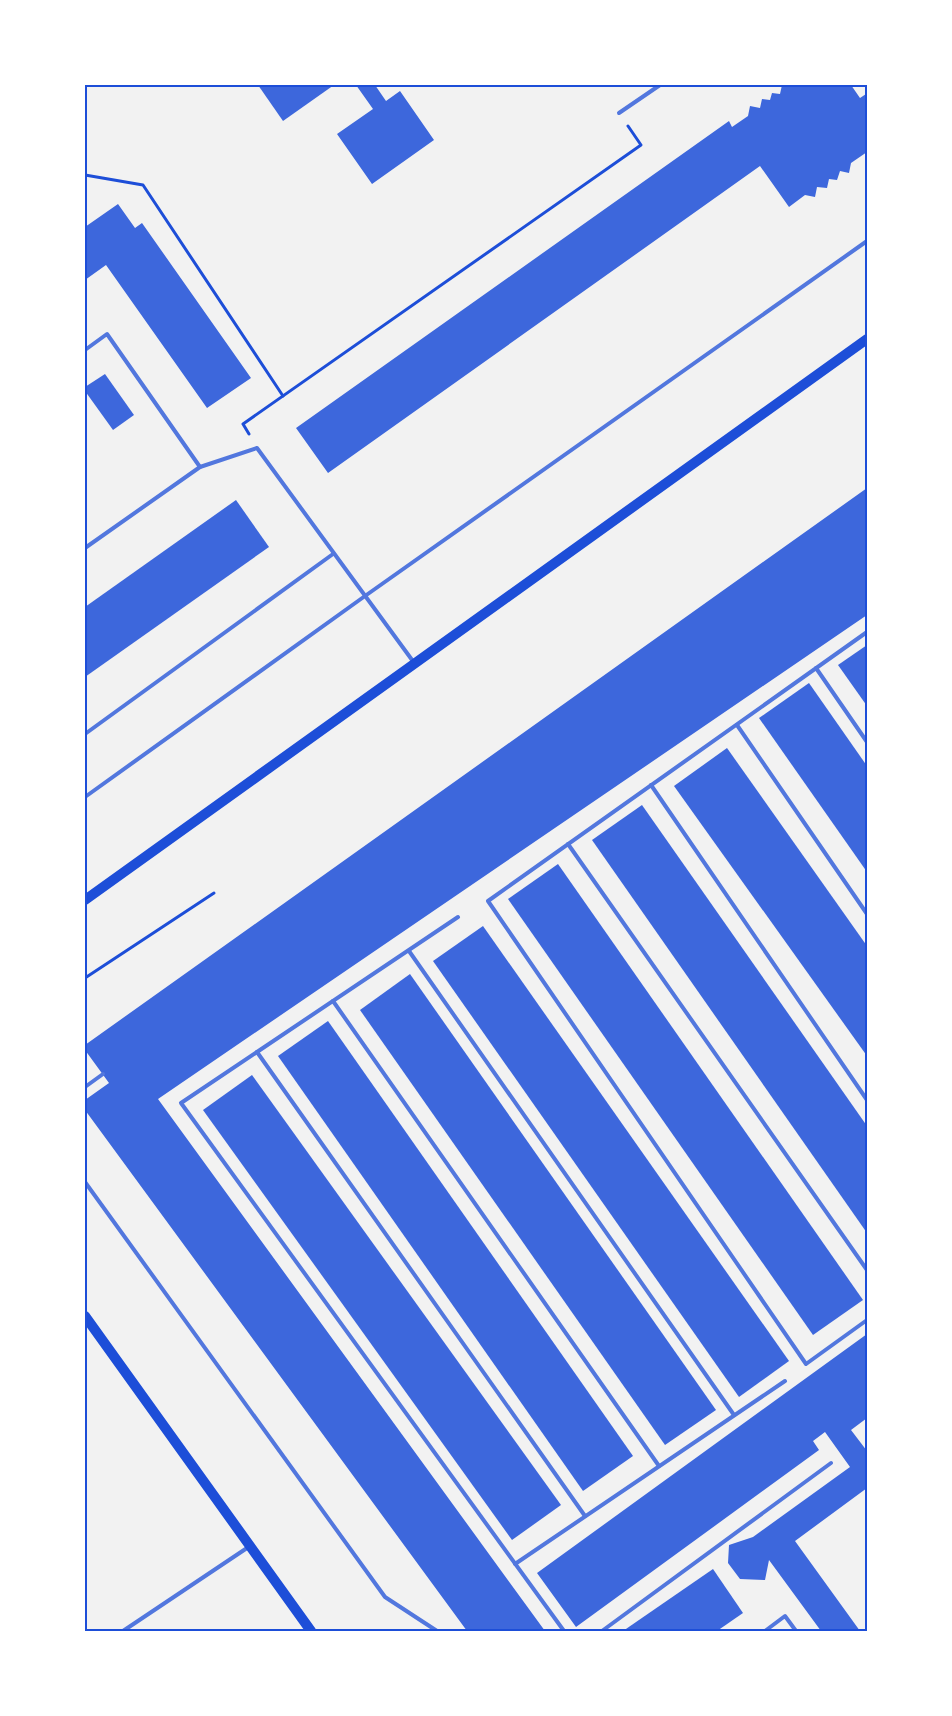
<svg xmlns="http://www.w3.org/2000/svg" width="952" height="1716" font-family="'Exo 2',sans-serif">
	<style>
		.building { fill: #3d67dc }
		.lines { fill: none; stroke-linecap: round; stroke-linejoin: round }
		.path { stroke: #1d4ed8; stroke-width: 3 }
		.service { stroke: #5277de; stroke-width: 4 }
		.secondary { stroke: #1d4ed8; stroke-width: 10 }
		.neatline { fill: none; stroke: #1d4ed8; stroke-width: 2 }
	</style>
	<rect width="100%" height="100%" fill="#f2f2f2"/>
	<g class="building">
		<polygon points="258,85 334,85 283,121"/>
		<polygon points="356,85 375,85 386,101 400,91 434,140 372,184 337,134 373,109"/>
		<polygon points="782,85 790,86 792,85 851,85 860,98 866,94 867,96 867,152 851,163 849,173 840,171 837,180 829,179 827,188 817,187 815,197 805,195 789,207 760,166 328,473 296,428 729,121 732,127 748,116 750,106 760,108 762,99 770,100 772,93 780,94"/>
		<polygon points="118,204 135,228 142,223 251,378 207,408 106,265 85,280 85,227"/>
		<polygon points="105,374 134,415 113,430 85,391 85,387"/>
		<polygon points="867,488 867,615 158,1099 545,1631 467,1631 85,1110 85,1100 109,1083 85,1050 85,1045"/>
		<polygon points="236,500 269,547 85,677 85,607"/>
		<polygon points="867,645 867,706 838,665"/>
		<polygon points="809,683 867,766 867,872 759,718"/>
		<polygon points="727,748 867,946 867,1056 674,786"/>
		<polygon points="642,805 867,1126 867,1233 592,840"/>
		<polygon points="558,864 863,1300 813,1335 508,899"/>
		<polygon points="483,926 789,1361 739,1397 433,961"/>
		<polygon points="410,974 716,1410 665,1445 360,1010"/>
		<polygon points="328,1021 633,1456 583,1491 278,1056"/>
		<polygon points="252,1075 561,1505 512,1540 203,1110"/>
		<polygon points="867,1334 867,1418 851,1430 867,1451 867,1488 795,1541 860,1631 821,1631 769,1560 765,1580 740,1579 728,1563 729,1545 753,1537 850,1467 825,1432 813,1441 819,1450 576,1627 537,1573"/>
		<polygon points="713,1569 743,1613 717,1631 623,1631"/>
	</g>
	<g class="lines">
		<g class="path">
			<polyline points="85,175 143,185 283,396"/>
			<polyline points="249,434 243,424 641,145 628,126"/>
			<polyline points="85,978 214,893"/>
		</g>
		<g class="service">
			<polyline points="619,113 660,85"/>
			<polyline points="85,350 107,334 200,467"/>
			<polyline points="85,548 200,467 257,448 415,664"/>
			<polyline points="867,632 488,901 806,1364 867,1320"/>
			<polyline points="816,668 867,742"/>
			<polyline points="737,725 867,914"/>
			<polyline points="85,734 333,554"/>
			<polyline points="651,785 867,1100"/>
			<polyline points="85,797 365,596 867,241"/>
			<polyline points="568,844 867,1270"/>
			<polyline points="458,917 181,1103 564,1631"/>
			<polyline points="409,951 734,1415"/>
			<polyline points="333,1001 659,1466"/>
			<polyline points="257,1052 585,1516"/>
			<polyline points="85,1087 103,1074"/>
			<polyline points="85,1182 385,1597 437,1631"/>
			<polyline points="515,1564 785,1381"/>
			<polyline points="123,1631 250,1546"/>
			<polyline points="602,1631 831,1463"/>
			<polyline points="765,1631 785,1616 796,1631"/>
		</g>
		<g class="secondary">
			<polyline points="85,900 867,339"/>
			<polyline points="85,1316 311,1631"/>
		</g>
	</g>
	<rect width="952" height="1716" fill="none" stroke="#ffffff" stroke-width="172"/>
	<rect x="86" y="86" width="780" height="1544" class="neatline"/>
</svg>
